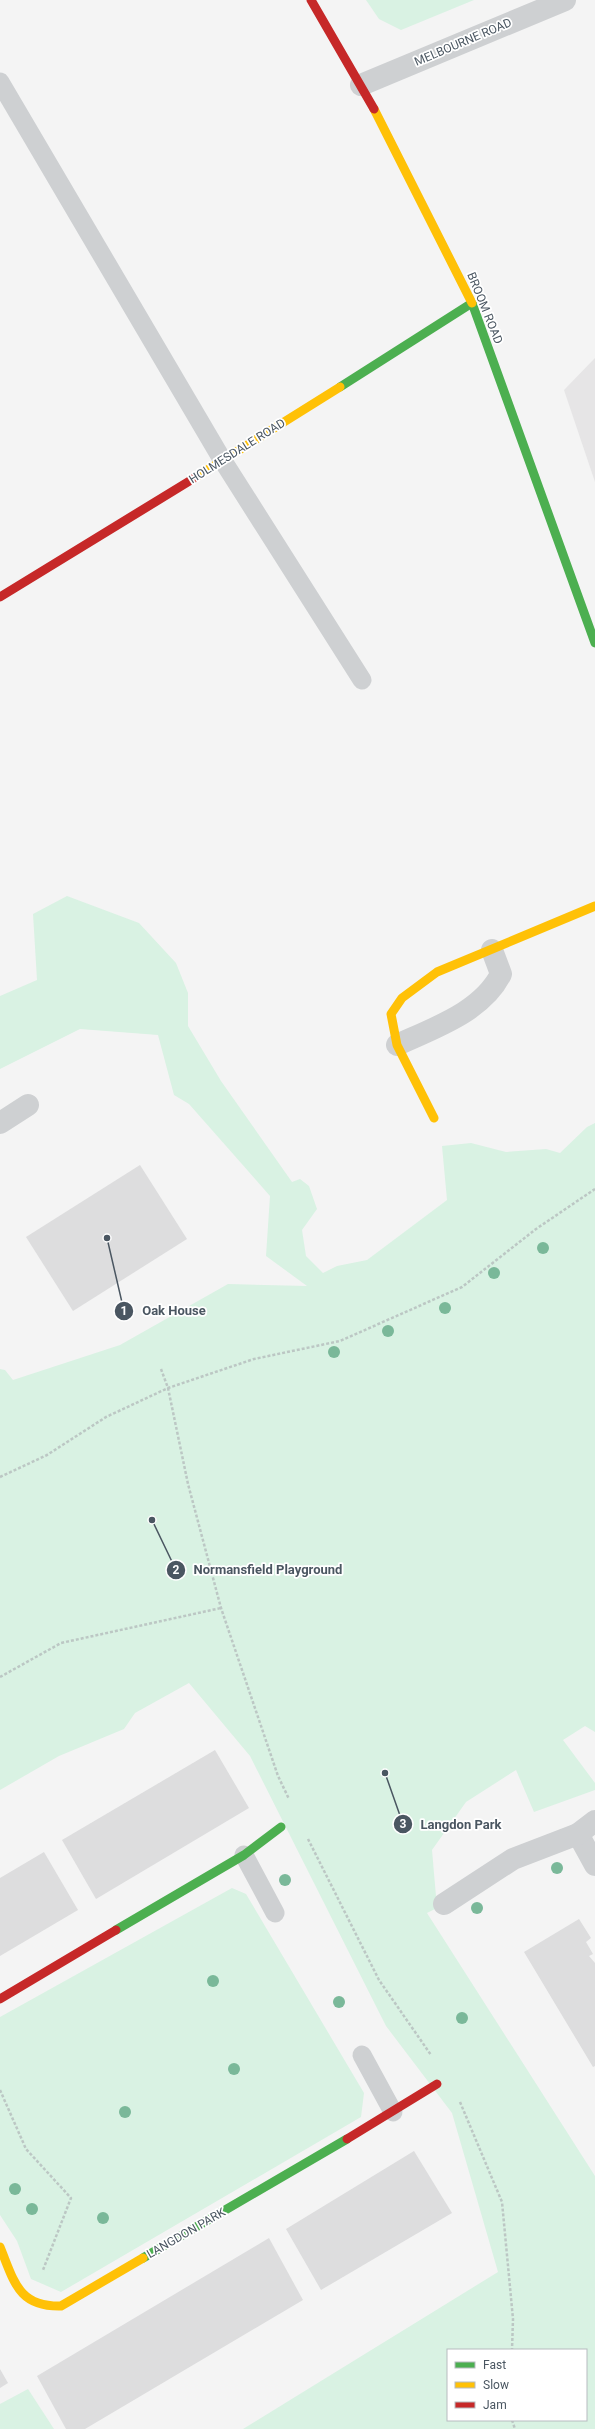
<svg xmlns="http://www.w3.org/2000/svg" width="595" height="2429" font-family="Roboto,sans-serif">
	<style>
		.education { fill: #e6e5e6 }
		.green { fill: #d9f2e3; fill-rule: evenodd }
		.building { fill: #ddddde }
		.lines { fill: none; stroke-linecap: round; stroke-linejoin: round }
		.path { stroke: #bcc7c4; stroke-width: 2.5; stroke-dasharray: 3 2; stroke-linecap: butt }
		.lane { stroke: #ced0d2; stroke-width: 19 }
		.street { stroke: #ced0d2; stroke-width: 22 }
		.fast { stroke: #4caf50; stroke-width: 9 }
		.slow { stroke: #ffc107; stroke-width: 9 }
		.jam { stroke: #c62828; stroke-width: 9 }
		.tree { fill: #7ab899 }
		.labels { text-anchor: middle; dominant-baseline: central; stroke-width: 3.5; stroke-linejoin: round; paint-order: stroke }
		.street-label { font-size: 12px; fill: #4a5661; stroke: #fff }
		.leader { fill: none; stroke: #4a5661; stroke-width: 1.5 }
		.callout-dot { fill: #4a5661; stroke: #fff; stroke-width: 1.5 }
		.mark-label { font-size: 12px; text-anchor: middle; font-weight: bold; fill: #fff }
		.callout-label { font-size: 13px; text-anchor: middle; font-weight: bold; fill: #4a5661; stroke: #fff; stroke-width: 3.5; stroke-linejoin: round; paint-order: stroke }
	</style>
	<rect width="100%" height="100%" fill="#f4f4f4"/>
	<polygon class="education" points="595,358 595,482 564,390"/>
	<g class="green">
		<polygon points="366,0 474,0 401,30 379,19"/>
		<path d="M67,896L139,923L176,963L188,993V1026L221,1081L292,1182L300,1179L309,1186L317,1209L302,1230L306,1256L323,1273L337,1266L367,1260L447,1200L442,1146L471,1143L506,1152L546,1149L560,1153L587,1127L595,1123V1732L585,1726L563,1740L595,1783V1790L534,1812L516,1770L466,1802L432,1850L437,1908L427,1913L595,2176V2429H243L498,2272L452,2113L386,2026L250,1756L189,1683L135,1713L124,1729L59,1756L0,1790V1369L5,1370L13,1380L120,1345L228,1284L307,1286L266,1256L270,1196L189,1104L174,1095L158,1035L80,1029L0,1069V996L37,980L33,914ZM448,2350H586V2420H448Z"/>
		<polygon points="232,1888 246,1894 364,2093 361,2117 61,2292 31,2279 17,2241 0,2215 0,2017"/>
		<polygon points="28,2389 54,2429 0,2429 0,2404"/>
	</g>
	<g class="building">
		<polygon points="140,1165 187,1239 73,1311 26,1237"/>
		<polygon points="215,1750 249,1808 96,1899 62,1840"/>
		<polygon points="44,1852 78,1910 0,1956 0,1878"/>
		<polygon points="579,1919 591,1938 586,1942 593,1954 589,1956 595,1963 595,2066 593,2067 524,1952"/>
		<polygon points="414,2151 452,2213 321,2290 286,2229"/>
		<polygon points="269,2238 303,2300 85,2429 66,2429 37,2376"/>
		<polygon points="0,2369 8,2383 0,2388"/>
	</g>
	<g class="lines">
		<g class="path">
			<polyline points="161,1369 168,1388 188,1484 221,1608 278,1776 289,1799"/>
			<polyline points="0,1477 47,1455 106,1417 168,1388 254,1359 340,1341 462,1287 536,1229 595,1189"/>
			<polyline points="0,1677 61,1643 221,1608"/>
			<polyline points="308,1839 379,1980 431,2055"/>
			<polyline points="0,2090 26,2149 71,2198 43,2270"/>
			<polyline points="460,2102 502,2202 513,2319 512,2350"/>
			<polyline points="512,2420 515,2429"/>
		</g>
		<g class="lane">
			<polyline points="0,82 223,461 362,680"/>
			<polyline points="244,1855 275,1913"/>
			<polyline points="362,2055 393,2112"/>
		</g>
		<g class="street">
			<polyline points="361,85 565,0"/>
			<path d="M397,1045C434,1028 482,1012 501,974L492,950"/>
			<polyline points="0,1123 28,1105"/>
			<polyline points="578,1834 595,1865"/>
			<polyline points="444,1904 513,1859 578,1834 595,1821"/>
		</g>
		<g class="fast">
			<polyline points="472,303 595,643"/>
			<polyline points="340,387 472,303"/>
			<polyline points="116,1930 244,1855 281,1827"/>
			<polyline points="143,2258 347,2139"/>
		</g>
		<g class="slow">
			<polyline points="374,109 472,303"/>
			<polyline points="196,477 340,387"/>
			<polyline points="434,1118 397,1045 391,1014 402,998 437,972 595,906"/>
			<path d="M0,2247C14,2281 18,2307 61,2306L143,2258"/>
		</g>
		<g class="jam">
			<polyline points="311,0 374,109"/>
			<polyline points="0,597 196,477"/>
			<polyline points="0,1999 116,1930"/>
			<polyline points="347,2139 437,2084"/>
		</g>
	</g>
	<g class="tree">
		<circle cx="543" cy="1248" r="6"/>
		<circle cx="494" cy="1273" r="6"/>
		<circle cx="445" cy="1308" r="6"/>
		<circle cx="388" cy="1331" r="6"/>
		<circle cx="334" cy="1352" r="6"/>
		<circle cx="557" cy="1868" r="6"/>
		<circle cx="285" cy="1880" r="6"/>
		<circle cx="477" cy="1908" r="6"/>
		<circle cx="213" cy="1981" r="6"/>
		<circle cx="339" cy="2002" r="6"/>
		<circle cx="462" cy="2018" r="6"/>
		<circle cx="234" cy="2069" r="6"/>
		<circle cx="125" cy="2112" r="6"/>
		<circle cx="15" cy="2189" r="6"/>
		<circle cx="32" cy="2209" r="6"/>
		<circle cx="103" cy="2218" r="6"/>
	</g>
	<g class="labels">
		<g class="street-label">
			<text transform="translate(463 42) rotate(-23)">MELBOURNE ROAD</text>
			<text transform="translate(485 308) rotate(68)">BROOM ROAD</text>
			<text transform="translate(237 451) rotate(-32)">HOLMESDALE ROAD</text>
			<text transform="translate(186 2233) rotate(-30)">LANGDON PARK</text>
		</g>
	</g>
	<path class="leader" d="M107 1238L124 1311M152 1520L176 1570M385 1773L403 1824"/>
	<g class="callout-dot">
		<circle cx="107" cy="1238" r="4"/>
		<circle cx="152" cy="1520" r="4"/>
		<circle cx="385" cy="1773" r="4"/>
		<circle cx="124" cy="1311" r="10"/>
		<circle cx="176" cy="1570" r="10"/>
		<circle cx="403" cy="1824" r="10"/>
	</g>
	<g class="mark-label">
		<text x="124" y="1315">1</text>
		<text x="176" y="1574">2</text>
		<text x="403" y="1828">3</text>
	</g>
	<g class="callout-label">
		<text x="174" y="1315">Oak House</text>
		<text x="268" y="1574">Normansfield Playground</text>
		<text x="461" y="1829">Langdon Park</text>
	</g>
	<rect x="447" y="2349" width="140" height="72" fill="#ffffff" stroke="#b7bbc0"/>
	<rect x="455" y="2362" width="20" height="6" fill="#4caf50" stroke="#b7bbc0"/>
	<text x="483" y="2369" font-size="12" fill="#4a5661">Fast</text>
	<rect x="455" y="2382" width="20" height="6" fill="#ffc107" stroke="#b7bbc0"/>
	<text x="483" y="2389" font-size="12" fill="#4a5661">Slow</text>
	<rect x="455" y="2402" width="20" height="6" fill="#c62828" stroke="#b7bbc0"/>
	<text x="483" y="2409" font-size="12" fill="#4a5661">Jam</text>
</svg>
